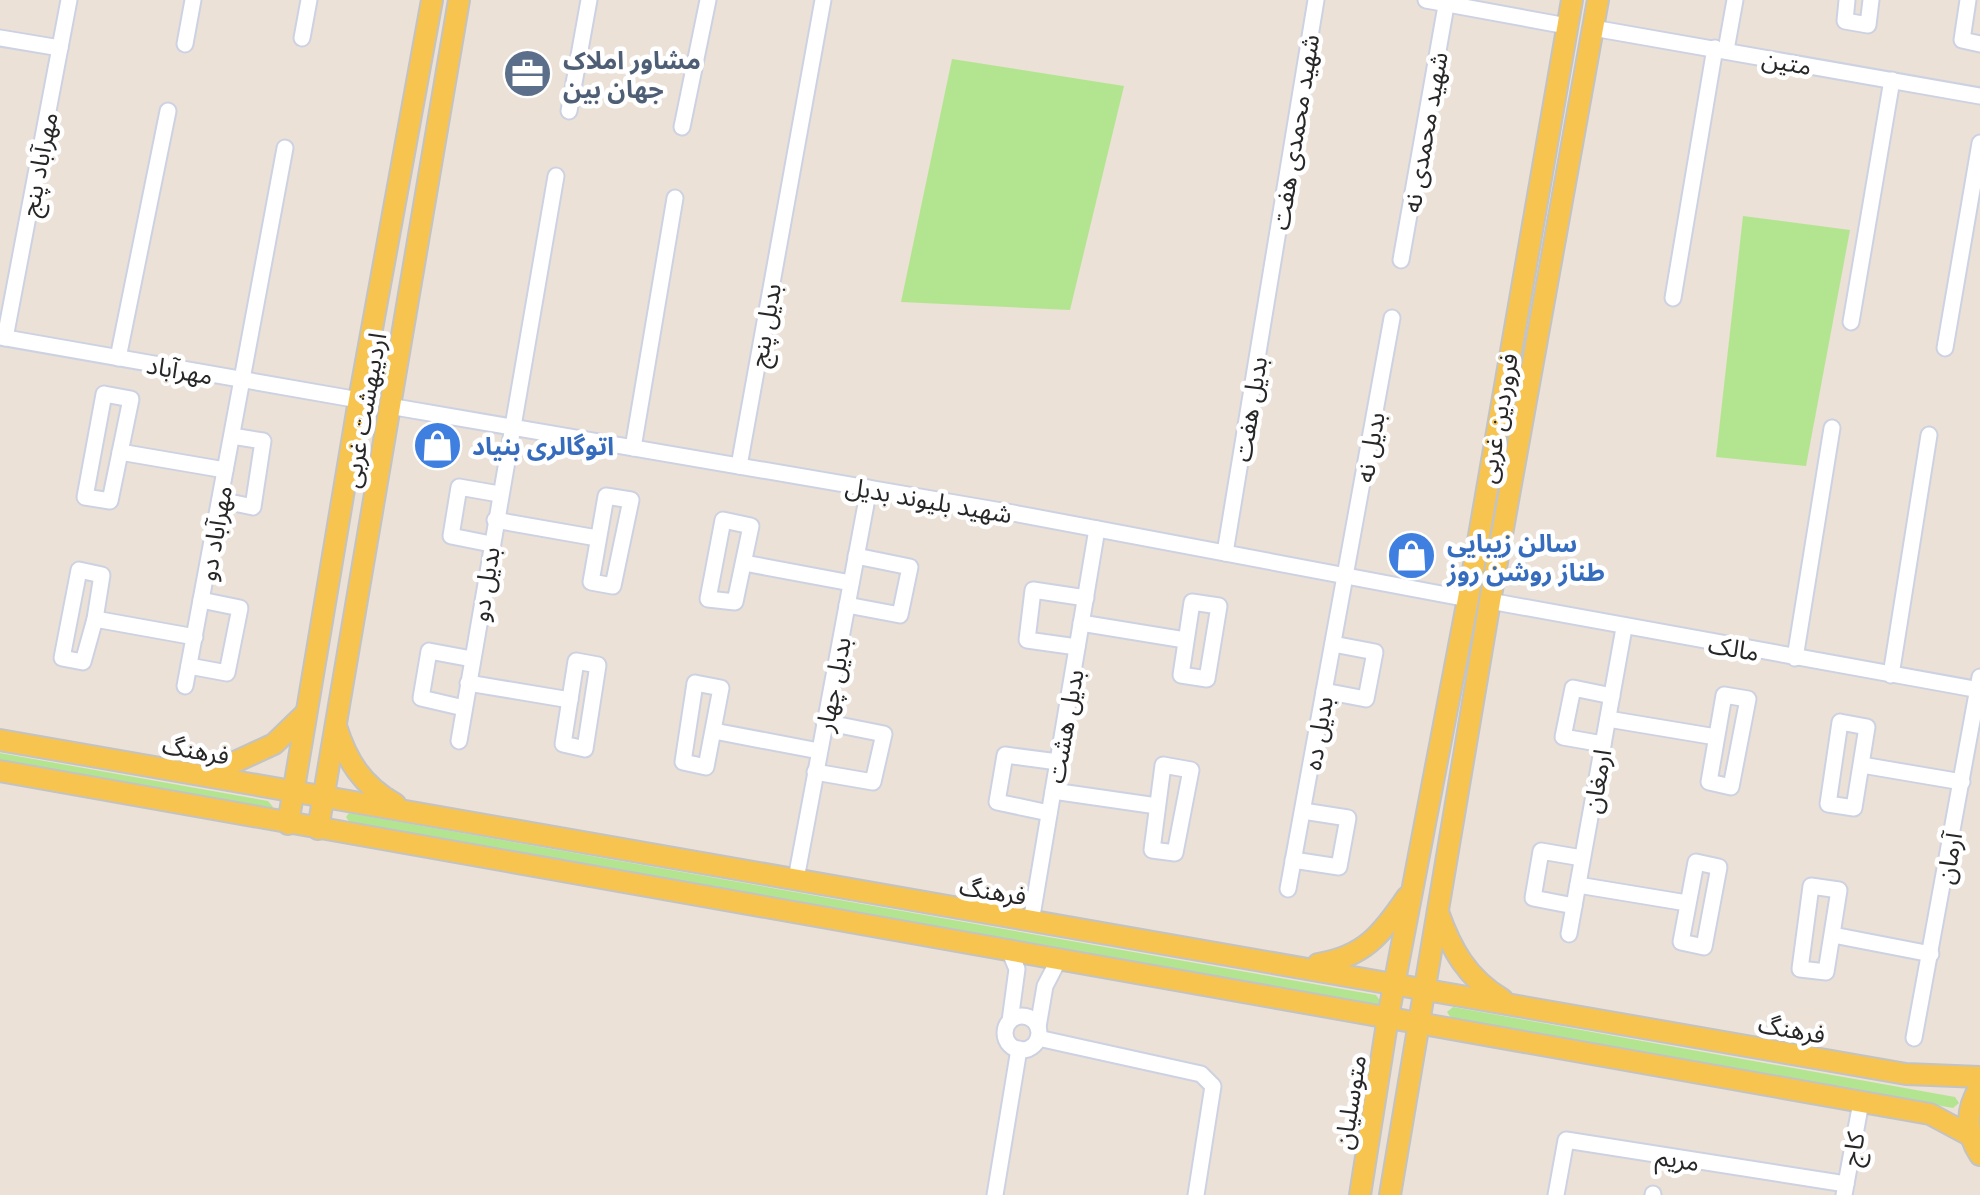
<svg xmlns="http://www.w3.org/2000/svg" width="1980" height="1195" font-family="Lato,'Noto Sans Arabic',sans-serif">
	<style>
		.green { fill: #b3e590 }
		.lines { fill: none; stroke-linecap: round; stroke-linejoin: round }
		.minor-casing { stroke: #cdd2e2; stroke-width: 19 }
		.major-casing { stroke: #c3c3c3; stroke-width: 24 }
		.minor { stroke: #fff; stroke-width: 15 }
		.major { stroke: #f7c450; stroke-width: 20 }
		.labels { text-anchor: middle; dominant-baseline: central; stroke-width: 9; stroke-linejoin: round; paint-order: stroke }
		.service-label { font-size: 25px; font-weight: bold; fill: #4e5e75; stroke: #fff; text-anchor: start }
		.street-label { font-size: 25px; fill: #272727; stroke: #fff }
		.shop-label { font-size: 25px; font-weight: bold; fill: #366cbe; stroke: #fff; text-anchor: start }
	</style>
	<rect width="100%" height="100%" fill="#ebe1d7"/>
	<g class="green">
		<polygon points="952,59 1124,86 1070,310 901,302"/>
		<polygon points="1743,216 1850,230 1806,466 1716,457"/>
		<polygon points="0,753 268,801 273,807 271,810 0,764"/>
		<polygon points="349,813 1376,995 1381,1002 1377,1006 350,823 346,817"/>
		<polygon points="1453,1007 1955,1097 1959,1103 1953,1108 1451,1018 1447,1012"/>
	</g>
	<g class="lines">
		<defs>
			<g id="minor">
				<polyline points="1426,0 1567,26"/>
				<polyline points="1847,0 1845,21 1868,25 1871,0"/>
				<polyline points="1968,0 1962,40 1980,44"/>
				<polyline points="1593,28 1980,96"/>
				<polyline points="0,38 60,48"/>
				<polyline points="302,38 309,0"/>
				<polyline points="185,44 193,0"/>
				<polyline points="1726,50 1735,0"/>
				<polyline points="569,111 589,0"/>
				<polyline points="682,127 708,0"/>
				<polyline points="1401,260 1447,0"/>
				<polyline points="1673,298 1715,48"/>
				<polyline points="1851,322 1892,80"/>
				<polyline points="0,337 359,400"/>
				<polyline points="5,338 69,0"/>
				<polyline points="1945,348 1980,143"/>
				<polyline points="118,358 168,111"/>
				<polygon points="104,394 131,399 110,501 85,497"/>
				<polyline points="389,406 1013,513 1468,599"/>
				<polyline points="633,448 675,198"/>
				<polyline points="120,452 225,470"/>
				<polyline points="739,466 823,0"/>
				<polygon points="606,496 631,500 613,586 591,582"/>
				<polyline points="220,500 253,507 263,441 232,436"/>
				<polyline points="495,520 597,538"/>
				<polygon points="723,520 751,526 735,602 708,599"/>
				<polyline points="491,544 451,536 459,487 499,494"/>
				<polyline points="1225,553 1316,0"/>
				<polyline points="744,563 851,583"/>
				<polygon points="79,570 102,575 95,619 83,662 62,658"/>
				<polyline points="1490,601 1980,690"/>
				<polygon points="1192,602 1219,606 1207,679 1181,675"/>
				<polyline points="847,605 900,615 910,567 856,556"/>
				<polyline points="95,619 195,637"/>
				<polyline points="1081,623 1185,640"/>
				<polyline points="1077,647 1027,640 1033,590 1086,598"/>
				<polyline points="1795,658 1832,428"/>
				<polygon points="576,661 598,665 585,749 563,744"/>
				<polyline points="189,666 227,673 240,608 201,600"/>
				<polyline points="1891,675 1929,435"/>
				<polyline points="468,683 570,700"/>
				<polygon points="695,683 721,688 706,767 683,762"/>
				<polyline points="185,686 285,148"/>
				<polyline points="1324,691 1366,699 1375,652 1333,644"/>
				<polygon points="1724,695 1748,699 1731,787 1709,782"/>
				<polyline points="464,708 421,698 429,651 472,659"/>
				<polyline points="1608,719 1716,737"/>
				<polygon points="1840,722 1867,727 1854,808 1828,804"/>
				<polyline points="714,731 819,751"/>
				<polyline points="459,741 556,176"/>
				<polyline points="1603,744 1563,737 1573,688 1612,696"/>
				<polygon points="1163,765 1191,770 1175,853 1152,850"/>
				<polyline points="1862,765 1962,782"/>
				<polyline points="815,772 873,782 884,734 824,722"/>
				<polyline points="1053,791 1157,806"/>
				<polyline points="1049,813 997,802 1005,755 1058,762"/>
				<polyline points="1293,860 1339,867 1348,818 1303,811"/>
				<polygon points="1696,862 1719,867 1704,947 1681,942"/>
				<polyline points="796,879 869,488"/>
				<polyline points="1578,885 1687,903"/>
				<polygon points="1811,886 1839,890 1826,972 1800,969"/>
				<polyline points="1288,889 1392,318"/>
				<polyline points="1574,906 1533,898 1541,851 1582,858"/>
				<polyline points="1031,922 1097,529"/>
				<polyline points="1569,934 1624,628"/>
				<polyline points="1833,935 1931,954"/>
				<polyline points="1009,950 1017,969 1010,1021"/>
				<circle cx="1022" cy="1033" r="17"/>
				<polyline points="1038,1027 1045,986 1059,959"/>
				<polyline points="1038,1038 1201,1074 1213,1086 1196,1195"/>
				<polyline points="1914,1038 1980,677"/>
				<polyline points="995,1195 1019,1049"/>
				<polyline points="1556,1195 1566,1140 1846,1184"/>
				<polyline points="1653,1195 1653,1194"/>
				<polyline points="1844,1195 1861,1102"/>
			</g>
			<g id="major">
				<path d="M336,726C347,761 362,785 395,804"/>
				<polyline points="0,740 1906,1074 1980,1077"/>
				<polyline points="0,771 1930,1114 1971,1136"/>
				<polyline points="207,775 274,744 304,715"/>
				<polyline points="288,824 359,400 432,0"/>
				<polyline points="318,829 459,0"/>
				<path d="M1438,912C1451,949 1467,978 1502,999"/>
				<path d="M1318,964C1364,957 1382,934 1407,897"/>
				<path d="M1980,1087C1966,1109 1965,1132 1980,1155"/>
				<polyline points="1360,1195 1388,1017 1468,599 1572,0"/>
				<polyline points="1390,1195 1490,601 1598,0"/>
			</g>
		</defs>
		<use href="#minor" class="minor-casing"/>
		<use href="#major" class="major-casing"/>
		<use href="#minor" class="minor"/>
		<use href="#major" class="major"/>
	</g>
	<defs>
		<symbol id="office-disc" viewBox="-11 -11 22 22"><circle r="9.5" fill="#5c6f8a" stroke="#fff"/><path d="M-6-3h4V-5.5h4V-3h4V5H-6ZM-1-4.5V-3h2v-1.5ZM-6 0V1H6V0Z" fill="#fff"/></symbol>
		<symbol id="shop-disc" viewBox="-11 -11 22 22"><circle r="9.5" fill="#3f7fe0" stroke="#fff"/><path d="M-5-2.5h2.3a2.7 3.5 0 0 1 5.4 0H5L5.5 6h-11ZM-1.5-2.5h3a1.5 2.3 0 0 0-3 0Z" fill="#fff"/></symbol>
	</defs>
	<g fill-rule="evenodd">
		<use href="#office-disc" x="500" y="46" width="55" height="55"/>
		<use href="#shop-disc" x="410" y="418" width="55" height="55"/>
		<use href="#shop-disc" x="1384" y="528" width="55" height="55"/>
	</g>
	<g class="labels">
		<g class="service-label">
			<text x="563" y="59">مشاور املاک<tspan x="563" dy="29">جهان بین</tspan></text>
		</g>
		<g class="street-label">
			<text transform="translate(1787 61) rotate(10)">متین</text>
			<text transform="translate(1294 132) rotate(-81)">شهید محمدی هفت</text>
			<text transform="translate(1424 132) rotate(-80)">شهید محمدی نه</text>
			<text transform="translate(38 164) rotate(-79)">مهرآباد پنج</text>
			<text transform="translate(764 325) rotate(-80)">بدیل پنج</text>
			<text transform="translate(180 369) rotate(10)">مهرآباد</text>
			<text transform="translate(1249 409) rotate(-81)">بدیل هفت</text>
			<text transform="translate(363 410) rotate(-80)">اردیبهشت غربی</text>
			<text transform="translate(1497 418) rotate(-80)">فروردین غربی</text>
			<text transform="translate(1369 447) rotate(-80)">بدیل نه</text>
			<text transform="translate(929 499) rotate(10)">شهید بلیوند بدیل</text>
			<text transform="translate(214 533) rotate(-80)">مهرآباد دو</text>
			<text transform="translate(484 584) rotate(-81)">بدیل دو</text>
			<text transform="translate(1734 647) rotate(10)">مالک</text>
			<text transform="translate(832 684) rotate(-79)">بدیل چهار</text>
			<text transform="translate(1064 726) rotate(-80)">بدیل هشت</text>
			<text transform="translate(1317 733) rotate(-80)">بدیل ده</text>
			<text transform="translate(196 749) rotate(10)">فرهنگ</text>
			<text transform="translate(1596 781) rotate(-80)">ارمغان</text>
			<text transform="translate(1948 858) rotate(-80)">آرمان</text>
			<text transform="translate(993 890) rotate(9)">فرهنگ</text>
			<text transform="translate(1792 1028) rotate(10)">فرهنگ</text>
			<text transform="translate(1349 1102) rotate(-81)">متوسلیان</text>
			<text transform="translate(1852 1149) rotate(-80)">کاج</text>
			<text transform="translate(1678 1158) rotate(9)">مریم</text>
		</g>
		<g class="shop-label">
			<text x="472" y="445">اتوگالری بنیاد</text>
			<text x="1447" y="542">سالن زیبایی<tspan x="1447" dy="29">طناز روشن روز</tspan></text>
		</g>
	</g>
</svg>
